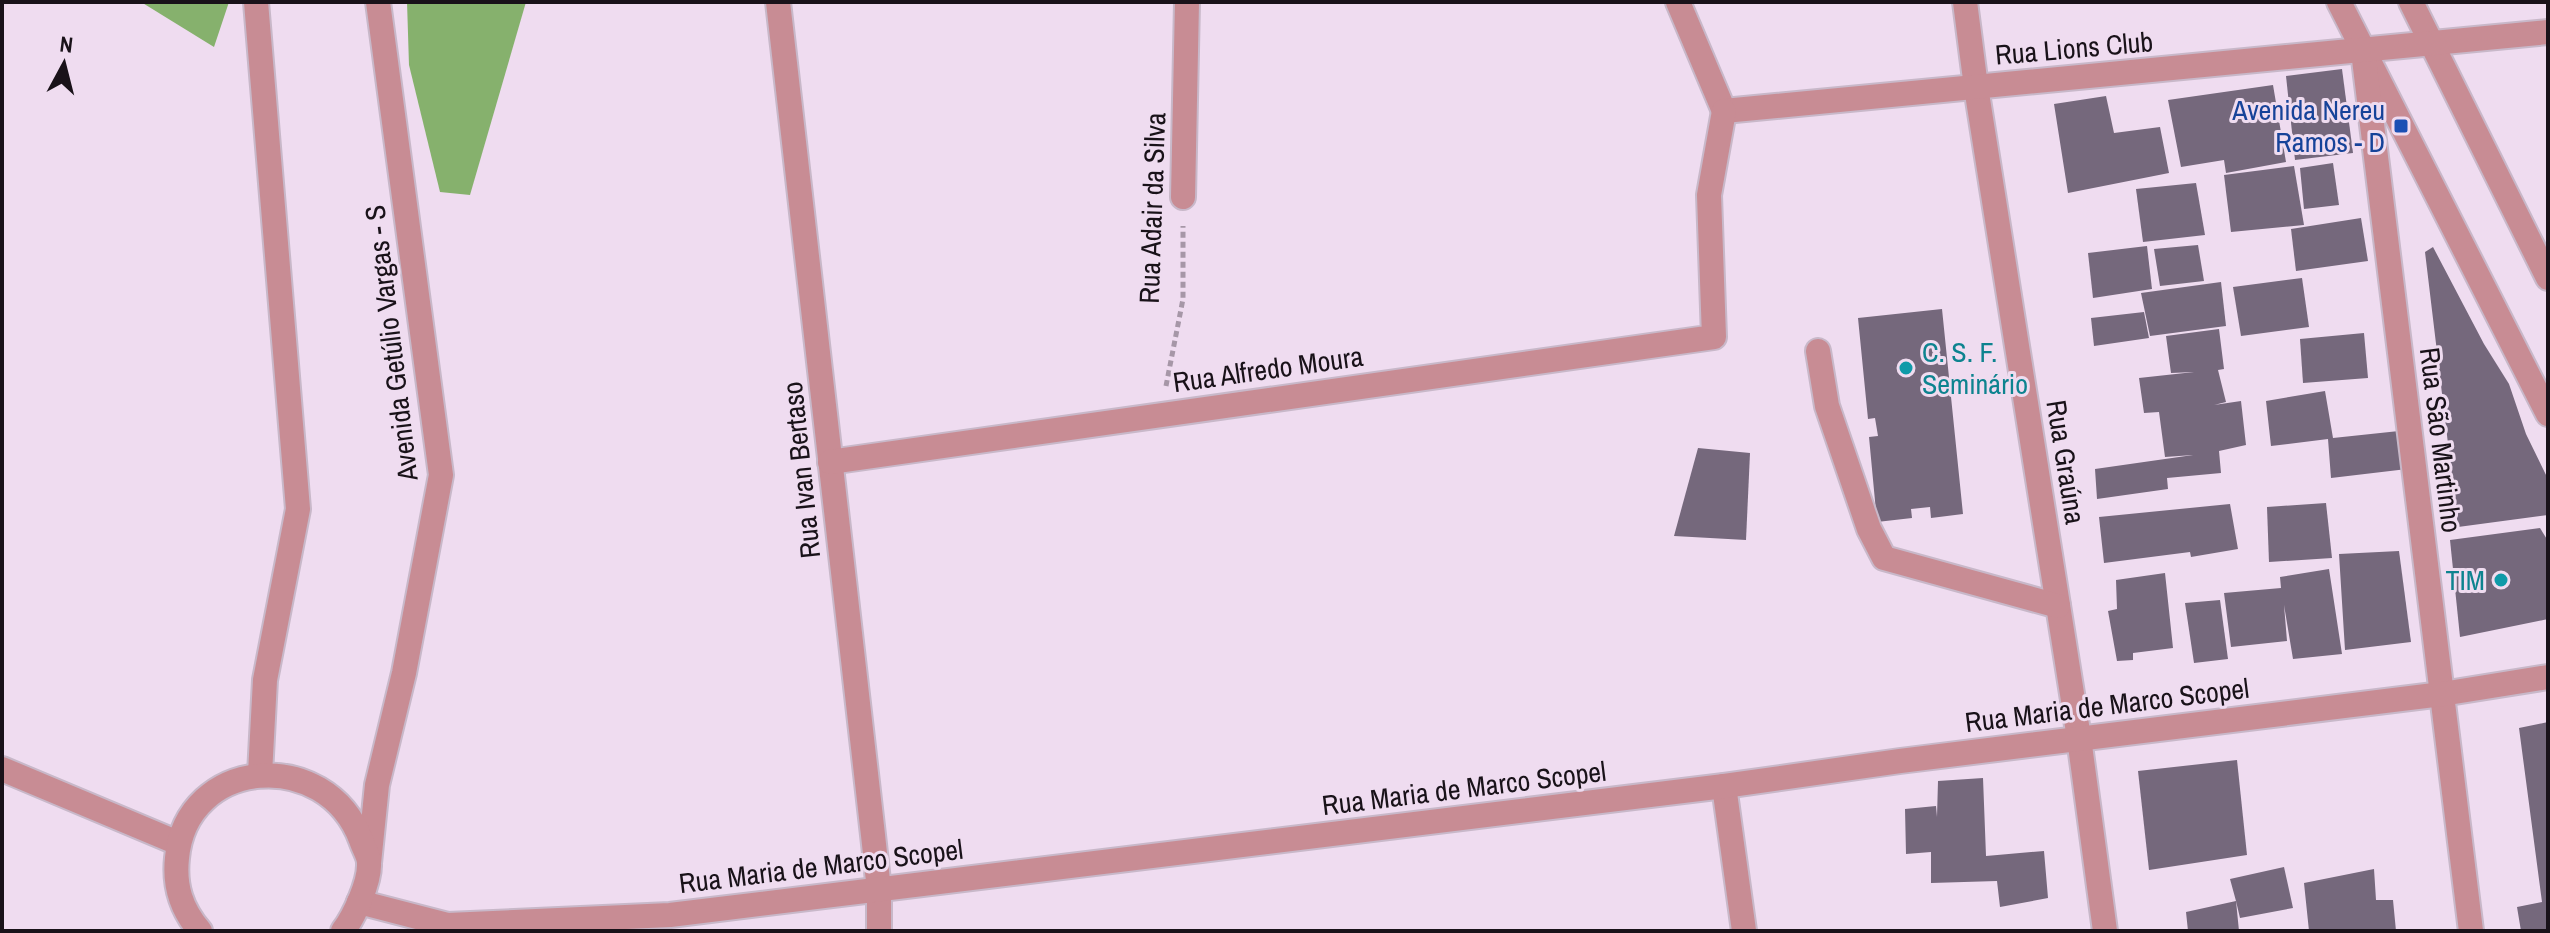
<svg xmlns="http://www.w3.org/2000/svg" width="2550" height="933" font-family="'Archivo Narrow',sans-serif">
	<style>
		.forest { fill: #86b16d }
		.building { fill: #75687c }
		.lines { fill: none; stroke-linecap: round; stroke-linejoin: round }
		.minor-casing { stroke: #c8b8c9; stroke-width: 28 }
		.path { stroke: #a697a7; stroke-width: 5; stroke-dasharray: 6 4; stroke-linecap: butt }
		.minor { stroke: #c88c94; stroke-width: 24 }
		.transit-dot { fill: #1a4fb4; stroke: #efdcf0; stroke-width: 3 }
		.culture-dot { fill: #0f9aa8; stroke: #efdcf0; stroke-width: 3 }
		.labels { text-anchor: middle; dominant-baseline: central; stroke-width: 6; stroke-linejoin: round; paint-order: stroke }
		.street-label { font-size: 28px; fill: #191219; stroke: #efdcf0 }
		.transit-label { font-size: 28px; fill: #164399; stroke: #efdcf0; text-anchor: end }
		.culture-label { font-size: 28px; fill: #0d838f; stroke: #efdcf0; text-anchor: start }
	</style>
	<rect width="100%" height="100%" fill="#efdcf0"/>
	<g class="forest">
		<polygon points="141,2 229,2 214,47"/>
		<polygon points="407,2 526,2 470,195 440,192 409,65"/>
	</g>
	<g class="building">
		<polygon points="2342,69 2353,153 2295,160 2286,76"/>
		<polygon points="2273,85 2286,162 2226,173 2224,160 2181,167 2168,100"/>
		<polygon points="2106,96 2114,133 2160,127 2169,173 2068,193 2054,104"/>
		<polygon points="2333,163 2339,205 2304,209 2300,168"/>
		<polygon points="2294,166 2304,225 2231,232 2224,175"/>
		<polygon points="2196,183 2205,235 2143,242 2136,189"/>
		<polygon points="2361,218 2368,261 2296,271 2291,229"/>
		<polygon points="2198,245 2204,281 2160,286 2154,249"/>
		<polygon points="2147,246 2152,289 2093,298 2088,253"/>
		<polygon points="2433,247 2484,344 2509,384 2526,434 2548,479 2548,515 2458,527 2425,252"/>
		<polygon points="2302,278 2309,327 2241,336 2233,287"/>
		<polygon points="2221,282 2226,326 2150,336 2141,293"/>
		<polygon points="1942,309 1963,514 1931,518 1930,507 1911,509 1912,518 1877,522 1869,437 1878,436 1875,418 1868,419 1858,318"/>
		<polygon points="2144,312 2149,338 2094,346 2091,318"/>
		<polygon points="2219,329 2224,369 2218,370 2226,402 2214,405 2241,401 2246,445 2219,451 2221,473 2167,478 2168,489 2097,499 2095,469 2193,455 2165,457 2159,412 2144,413 2139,378 2194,372 2171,373 2166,336"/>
		<polygon points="2364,333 2368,378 2303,383 2300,339"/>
		<polygon points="2325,391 2333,438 2399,431 2407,469 2331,478 2328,439 2271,446 2266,401"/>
		<polygon points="1698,448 1750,453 1746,540 1674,536"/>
		<polygon points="2326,503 2332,558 2269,562 2267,507"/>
		<polygon points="2230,504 2238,549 2191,557 2190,552 2104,563 2099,517"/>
		<polygon points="2540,528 2548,541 2548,619 2460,637 2450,540"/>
		<polygon points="2399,551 2411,642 2345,650 2339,554"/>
		<polygon points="2329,569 2342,654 2293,659 2284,605 2287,641 2231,647 2224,593 2281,588 2280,577"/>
		<polygon points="2165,573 2173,648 2133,653 2133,660 2117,661 2108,611 2117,609 2116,580"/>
		<polygon points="2220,600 2228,659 2194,663 2185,603"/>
		<polygon points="2548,722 2548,931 2521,931 2517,907 2542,902 2519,728"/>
		<polygon points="2237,760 2247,855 2149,870 2138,771"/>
		<polygon points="1983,778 1986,856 2044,851 2048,898 2000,907 1997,881 1931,883 1931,852 1906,854 1905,809 1936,806 1937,817 1938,781"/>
		<polygon points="2284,867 2293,908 2240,918 2236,901 2239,931 2188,931 2186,912 2236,901 2230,879"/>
		<polygon points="2374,869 2376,900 2393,900 2396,931 2309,931 2304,883"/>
	</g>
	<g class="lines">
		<defs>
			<g id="minor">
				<polyline points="256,2 298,509 265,680 260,774"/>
				<polyline points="778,2 873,835 879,890 879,931"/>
				<polyline points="1678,2 1724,111"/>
				<polyline points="1965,2 1976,87 2079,738 2105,931"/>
				<polyline points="2339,2 2548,414"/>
				<polyline points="2411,2 2548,278"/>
				<polyline points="2363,51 2471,931"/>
				<polyline points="1724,111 2548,32"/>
				<polyline points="1183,197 1187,2"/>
				<polyline points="1818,351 1827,406 1869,529 1884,558 2058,606"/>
				<polyline points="830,462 1714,337 1709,195 1724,111"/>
				<polyline points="2,769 178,843"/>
				<polyline points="1724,786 1744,931"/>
				<polyline points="369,863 377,785 404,673 441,475 378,2"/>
				<polyline points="359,902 448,925 670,915 1724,786 1900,761 2442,694 2548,677"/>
				<path d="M200,931C181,909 174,886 177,858C186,757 326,746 361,840C363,847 369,856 369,863C370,882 354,917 343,931"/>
			</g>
		</defs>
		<use href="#minor" class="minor-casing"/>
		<polyline class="path" points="1166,386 1183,299 1183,226"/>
		<use href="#minor" class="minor"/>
	</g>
	<rect class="transit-dot" x="2393" y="118" width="16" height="16" rx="4"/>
	<g class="culture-dot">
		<circle cx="1906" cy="368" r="8"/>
		<circle cx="2501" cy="580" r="8"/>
	</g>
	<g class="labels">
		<g class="street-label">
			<text transform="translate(2074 48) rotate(-5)">Rua Lions Club</text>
			<text transform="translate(1152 208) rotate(-88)">Rua Adair da Silva</text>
			<text transform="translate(391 343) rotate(-97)">Avenida Getúlio Vargas - S</text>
			<text transform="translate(1268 369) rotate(-8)">Rua Alfredo Moura</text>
			<text transform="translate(2441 440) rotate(83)">Rua São Martinho</text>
			<text transform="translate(2066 462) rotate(81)">Rua Graúna</text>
			<text transform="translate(801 470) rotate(-96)">Rua Ivan Bertaso</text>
			<text transform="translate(2107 705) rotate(-7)">Rua Maria de Marco Scopel</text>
			<text transform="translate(1464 788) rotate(-7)">Rua Maria de Marco Scopel</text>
			<text transform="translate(821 866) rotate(-7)">Rua Maria de Marco Scopel</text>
		</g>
		<g class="transit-label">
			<text x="2385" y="110">Avenida Nereu<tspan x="2385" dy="32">Ramos - D</tspan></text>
		</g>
		<g class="culture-label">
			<text x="1922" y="352">C. S. F.<tspan x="1922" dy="32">Seminário</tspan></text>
			<text x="2485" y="580" text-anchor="end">TIM</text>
		</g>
	</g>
	<rect width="2550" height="933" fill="none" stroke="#191219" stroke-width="8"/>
	<g transform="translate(64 64) rotate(7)" stroke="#efdcf0" stroke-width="6" paint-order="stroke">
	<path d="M0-6L14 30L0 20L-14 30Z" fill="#191219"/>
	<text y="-12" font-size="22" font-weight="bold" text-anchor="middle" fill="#191219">N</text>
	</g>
</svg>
